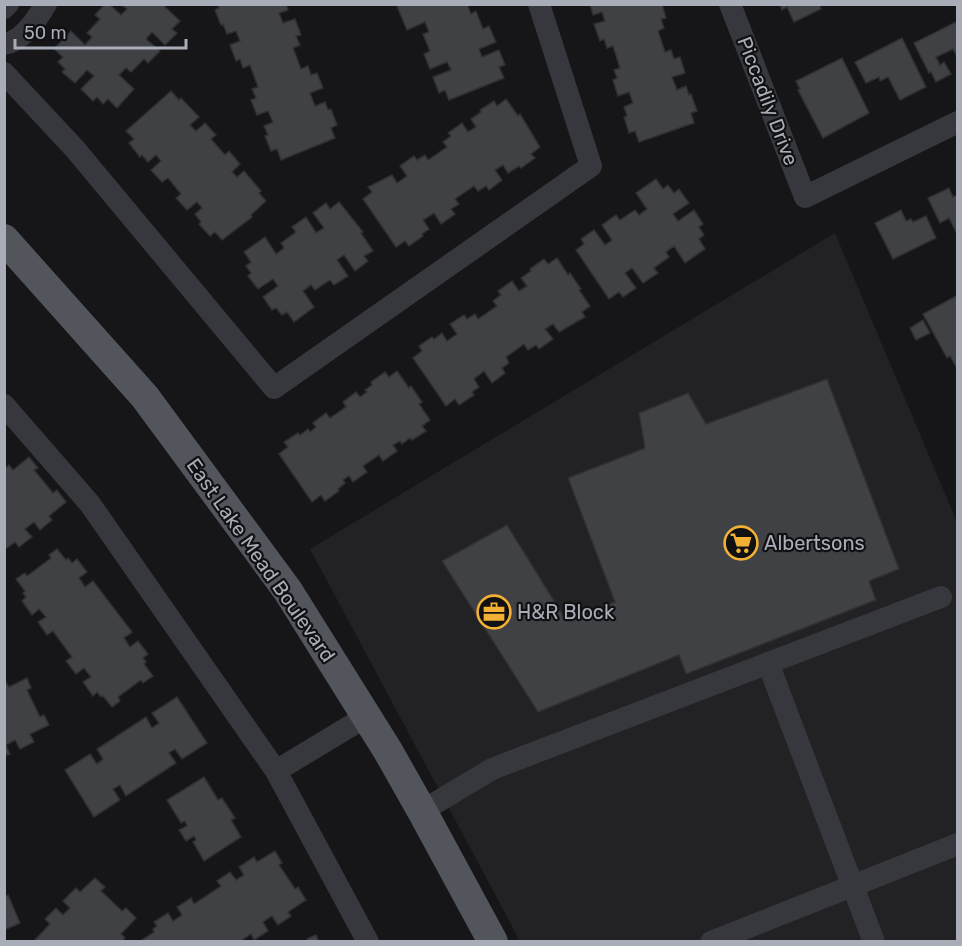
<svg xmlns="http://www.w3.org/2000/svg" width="962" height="946" font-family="Rubik,sans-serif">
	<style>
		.built { fill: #222225 }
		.building { fill: #404145; stroke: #303034; stroke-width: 1.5 }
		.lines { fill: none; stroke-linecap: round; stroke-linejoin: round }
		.minor { stroke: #37383d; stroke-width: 22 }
		.major { stroke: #53555c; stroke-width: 30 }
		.labels { text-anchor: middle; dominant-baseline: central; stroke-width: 4.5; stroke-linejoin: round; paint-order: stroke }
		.street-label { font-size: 20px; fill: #a8adb8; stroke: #111113 }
		.poi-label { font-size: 20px; fill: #a8adb8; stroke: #111113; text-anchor: start }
	</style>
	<rect width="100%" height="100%" fill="#161618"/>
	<polygon class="built" points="835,233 957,522 957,941 520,941 310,549"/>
	<g class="building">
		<polygon points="105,4 109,4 121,15 127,9 121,4 165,4 165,7 180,21 172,29 177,33 165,45 152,32 146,39 160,51 148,63 144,59 131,72 126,68 119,75 134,89 117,108 108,99 103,104 97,97 93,101 81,89 94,76 87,70 75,83 62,72 65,69 58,62 63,57 54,49 71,31 85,45 92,37 87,33 100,19 95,15"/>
		<polygon points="218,4 286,4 288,10 279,13 283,23 295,19 301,35 296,36 300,45 293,48 301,69 308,66 311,75 317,73 323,88 310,93 315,106 325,102 328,110 331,109 337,125 331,128 335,138 281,160 277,149 271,151 265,136 268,135 264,126 273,122 268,111 257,115 251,100 256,98 252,89 258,87 250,65 243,68 240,59 236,61 230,45 240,41 236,31 227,34 223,24 221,25 215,10 219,8"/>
		<polygon points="401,4 467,4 471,14 476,11 483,29 489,26 496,42 479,49 482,57 499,50 505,65 499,67 504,78 449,100 445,90 439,93 433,77 451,70 447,62 430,69 424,54 430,51 423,34 429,32 425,22 407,30 397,6"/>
		<polygon points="590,4 662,4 666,18 661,19 664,28 658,31 665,52 671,50 674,59 680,57 685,73 672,77 677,90 686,86 689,95 691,94 697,111 691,113 694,123 639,142 635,131 629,133 624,117 627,116 624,107 633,103 629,92 618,96 613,80 617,78 614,70 620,68 613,46 607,48 604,39 600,41 594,24 605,21 602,12 593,15"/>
		<polygon points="780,4 819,4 821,9 794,22 787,7 782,10"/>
		<polygon points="958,21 958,58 953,49 936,57 940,65 944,62 951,74 936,82 931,72 929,73 914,43"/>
		<polygon points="902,38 926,87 900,100 888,77 880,81 879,77 866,83 855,62"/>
		<polygon points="842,58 869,113 823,138 798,90 800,89 796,81"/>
		<polygon points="171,91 179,100 181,98 199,117 190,125 196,131 205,123 216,135 211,139 225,155 229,151 240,164 232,172 237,177 244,171 261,191 259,193 266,201 251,215 252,217 222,240 215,232 210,236 199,224 201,222 195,214 202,208 197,202 187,210 176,198 181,194 168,178 162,182 151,170 161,161 156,155 148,162 142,155 140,157 129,143 134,139 126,131"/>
		<polygon points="506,99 518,116 520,114 540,147 531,154 535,158 521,168 519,166 508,173 503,165 495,170 502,180 489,190 486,186 478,191 474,186 455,199 459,204 451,209 455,214 441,224 434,213 423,220 429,229 422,234 423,236 409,246 405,241 396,247 363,199 372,192 368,187 392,175 397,183 407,176 400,166 414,156 417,160 425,155 428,160 447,147 443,142 451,136 448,133 462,123 468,132 476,127 471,119 481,112 480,110 494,101 497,106"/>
		<polygon points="656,179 663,189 668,185 674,193 679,189 689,203 673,214 678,221 694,210 703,224 699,227 704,235 699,239 705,249 685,263 674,246 666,252 669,257 654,268 658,273 643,283 632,268 625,273 636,288 623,297 619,292 609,299 576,250 584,244 581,239 594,230 605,245 612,240 602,225 616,215 620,220 635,210 639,215 647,209 636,193"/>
		<polygon points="949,188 953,197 958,195 958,236 949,218 940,223 928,198"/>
		<polygon points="339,202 363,232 361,233 373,251 364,256 368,261 355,271 344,255 337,260 348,276 334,285 330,280 315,290 311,285 303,291 314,307 294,322 287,312 282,315 276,308 272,310 263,297 278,286 273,279 258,289 248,276 251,273 246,266 251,262 244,252 265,237 276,254 284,248 281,243 296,232 292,227 306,217 316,233 324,228 313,213 326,203 330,209"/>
		<polygon points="901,210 906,221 911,219 913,222 926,216 936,238 893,259 875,223"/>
		<polygon points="557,258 568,275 570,273 581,289 579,290 590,306 582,312 585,317 559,332 553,324 545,329 553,339 539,349 536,345 528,350 524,344 506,357 509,363 502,368 505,373 492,383 484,371 474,379 479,387 472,392 474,395 459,405 455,399 446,406 413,358 422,351 419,346 432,337 434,339 442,333 447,341 457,334 450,324 464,315 467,319 475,314 478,319 497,306 493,301 501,295 498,291 512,281 519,291 527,286 521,278 531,271 530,269 544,259 548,264"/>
		<polygon points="958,295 958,370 950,356 947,358 923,314"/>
		<polygon points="923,320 930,333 916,340 910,328"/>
		<polygon points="397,371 409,388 411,386 422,402 419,404 430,420 422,426 426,431 412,440 410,438 402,444 400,441 393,445 397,451 383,461 379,455 363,466 367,472 353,482 349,476 343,480 345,483 338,489 339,491 325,501 321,495 312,502 279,454 288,447 284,442 298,433 300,435 308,429 310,432 316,427 313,423 326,413 330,418 346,407 343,402 356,392 360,397 367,392 365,390 372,385 371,382 385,372 389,377"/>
		<polygon points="827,379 899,569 869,581 876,600 686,674 679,655 538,712 442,561 507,525 566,620 615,602 568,478 645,448 639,413 688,393 706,424"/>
		<polygon points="29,457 38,468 34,470 53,493 57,490 66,502 49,516 52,520 40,530 34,522 25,529 32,537 19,547 15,542 4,550 4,469 9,465 13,470"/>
		<polygon points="57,549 66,560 68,558 72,563 77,559 87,572 79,578 85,587 93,581 132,632 124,638 130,647 138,641 148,654 143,658 146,662 144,664 153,676 143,683 141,680 118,697 120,701 112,707 103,696 101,697 97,692 93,696 83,682 91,677 84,668 76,674 66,661 72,657 53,631 47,635 38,622 46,617 39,609 32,615 22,601 26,597 23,593 25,591 16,579 25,573 27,576 51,558 49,555"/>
		<polygon points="27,678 31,688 27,690 40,717 44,715 49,725 30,734 34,742 20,749 15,740 6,745 10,754 4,756 4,679 9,687"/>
		<polygon points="177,697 207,743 182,759 175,749 169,753 176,763 126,796 120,785 113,789 120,800 94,817 65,770 90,754 97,764 103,759 97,749 146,717 152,728 159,723 152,713"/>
		<polygon points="204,777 218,800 222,798 235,818 231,820 241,837 204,861 193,842 196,840 194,836 186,841 179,830 187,826 185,821 181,823 167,800"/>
		<polygon points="275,851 282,863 279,865 295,889 298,887 306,900 288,912 291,916 278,925 272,916 263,922 268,931 254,940 251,934 239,942 143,942 142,940 154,932 153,929 157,926 154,922 168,913 173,921 182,915 177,907 191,898 194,904 221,886 217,881 230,872 236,880 244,875 239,867 254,857 257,862"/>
		<polygon points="95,878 105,887 101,891 122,911 126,908 136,918 121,934 125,938 121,942 33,942 50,924 45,919 56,908 63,915 70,908 63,901 76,888 80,892"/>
		<polygon points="8,895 20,923 4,930 4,897"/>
		<polygon points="316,935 319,942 308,942 307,939"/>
	</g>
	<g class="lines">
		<g class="minor">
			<polyline points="730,4 805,197 958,122"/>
			<polyline points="4,8 8,4"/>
			<path d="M4,44C22,42 37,19 46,4"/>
			<polyline points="4,73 75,149 274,388 591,166 539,4"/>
			<polyline points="4,405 90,504 276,771 368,942"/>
			<polyline points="768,663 874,942"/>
			<polyline points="276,771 367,716"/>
			<polyline points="422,811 492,769 941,597"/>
			<polyline points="711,942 958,844"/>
		</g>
		<polyline class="major" points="4,239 145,397 288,591 388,751 422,811 493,942"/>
	</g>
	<defs>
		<symbol id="supermarket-ring" viewBox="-11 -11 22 22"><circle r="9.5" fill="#111113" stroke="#f2b134" stroke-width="1.5"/><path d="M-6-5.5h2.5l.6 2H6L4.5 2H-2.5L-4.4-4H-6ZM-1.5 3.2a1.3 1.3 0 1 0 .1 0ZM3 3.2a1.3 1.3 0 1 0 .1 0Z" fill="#f2b134"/></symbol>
		<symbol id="office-ring" viewBox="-11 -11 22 22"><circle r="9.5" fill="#111113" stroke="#f2b134" stroke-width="1.5"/><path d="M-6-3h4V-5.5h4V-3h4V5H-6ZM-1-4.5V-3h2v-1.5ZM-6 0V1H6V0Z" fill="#f2b134"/></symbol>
	</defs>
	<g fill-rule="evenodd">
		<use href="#supermarket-ring" x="722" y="524" width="38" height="38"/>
		<use href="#office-ring" x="475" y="593" width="38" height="38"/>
	</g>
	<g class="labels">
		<g class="street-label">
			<text transform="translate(768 101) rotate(69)">Piccadily Drive</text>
			<text transform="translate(261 560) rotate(55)">East Lake Mead Boulevard</text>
		</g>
		<g class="poi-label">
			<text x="764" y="543">Albertsons</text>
			<text x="517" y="612">H&amp;R Block</text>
		</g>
	</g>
	<rect width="962" height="946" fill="none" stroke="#a8adb8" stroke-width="12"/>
	<path d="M15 39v9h171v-9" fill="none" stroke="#a8adb8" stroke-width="3"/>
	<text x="24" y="39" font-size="18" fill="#a8adb8" stroke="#111113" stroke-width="4.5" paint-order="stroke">50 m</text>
</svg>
